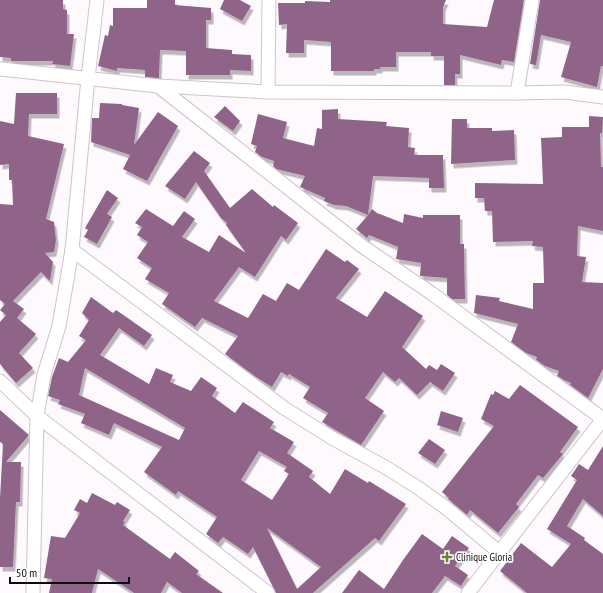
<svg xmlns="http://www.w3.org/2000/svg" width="603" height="593" font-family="'PT Sans Narrow',sans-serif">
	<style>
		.building { fill: #906488; fill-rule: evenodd; filter: url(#shadow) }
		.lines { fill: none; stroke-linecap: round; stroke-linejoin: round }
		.minor-casing { stroke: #cdc4cb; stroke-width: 15 }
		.minor { stroke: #fff; stroke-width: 13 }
		.poi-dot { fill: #6c8234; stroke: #fff; stroke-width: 1.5 }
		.labels { text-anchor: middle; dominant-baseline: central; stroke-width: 3.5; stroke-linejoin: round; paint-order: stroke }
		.poi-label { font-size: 11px; fill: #0f0c0f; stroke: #fff; text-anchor: start }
	</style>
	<defs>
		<filter id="shadow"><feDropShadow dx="2.5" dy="4.5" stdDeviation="0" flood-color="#0004"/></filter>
	</defs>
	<rect width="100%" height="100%" fill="#fef9fd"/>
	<g class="building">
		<polygon points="0,0 63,0 63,9 67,10 67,34 74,34 70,66 52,64 53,61 11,61 11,58 0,57"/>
		<polygon points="147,0 175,0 175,5 211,8 211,20 206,20 206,48 232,50 232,54 251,55 251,71 230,70 230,75 186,75 186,51 160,50 159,78 145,77 145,70 117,68 117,71 98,66 105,35 108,36 110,25 113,26 113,8 147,8"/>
		<polygon points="224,0 240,0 251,6 242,21 220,9"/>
		<polygon points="330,0 446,0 443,7 443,24 487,27 494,0 524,0 514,62 502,60 501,65 460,55 460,74 455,74 455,85 444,85 444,56 431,56 431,52 396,52 396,67 380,67 380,69 374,69 374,71 331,71 331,42 304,40 304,53 286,53 287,24 279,25 278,3 305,3 305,1 330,2"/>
		<polygon points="540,0 603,0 603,66 601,66 597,87 561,77 571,42 541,35 536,65 530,64"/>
		<polygon points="16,93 57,93 57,114 29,114 28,136 64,144 46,219 54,222 56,240 54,252 45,253 53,262 50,281 41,272 13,301 24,309 17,318 36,334 19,353 33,368 16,383 0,364 0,322 6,315 0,310 5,304 0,300 0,204 13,205 12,180 9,180 9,164 0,165 0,121 14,124"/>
		<polygon points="100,103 122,104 122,105 139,108 134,145 158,112 178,126 147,181 123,169 130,155 91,142 92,118 99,118"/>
		<polygon points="225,106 240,121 233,131 214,117"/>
		<polygon points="338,109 338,119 387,122 386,126 409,128 408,147 415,148 414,155 443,155 444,188 429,188 429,178 373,176 368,215 372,209 377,213 403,223 404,214 423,218 423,215 460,215 460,244 464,244 465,299 452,299 447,295 447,278 420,276 421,263 396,259 398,247 369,235 367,238 356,229 368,215 346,206 334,205 324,201 325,198 300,187 305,176 276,169 273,166 274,161 262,157 255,152 257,146 251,144 258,114 287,122 283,138 314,146 317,128 322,129 322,110"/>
		<polygon points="589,116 603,117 602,133 600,133 601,167 603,167 603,231 578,226 577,256 586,257 582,282 603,283 603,369 588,398 570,385 571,383 564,380 557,376 559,371 545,366 536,360 537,357 526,353 511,342 518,324 474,313 476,295 500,298 499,301 533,309 533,283 544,283 543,247 532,246 533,241 493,242 492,211 485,211 484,198 475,198 475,183 543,184 541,138 562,137 562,127 589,127"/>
		<polygon points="452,119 467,119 467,128 492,128 492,131 514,130 515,160 451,164"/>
		<polygon points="194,151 210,163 204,171 230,208 252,189 273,207 274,205 298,223 286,240 281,236 255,277 239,267 214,301 248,318 263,294 276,301 287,283 299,290 326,249 345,262 347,260 359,269 336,298 367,317 385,291 423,316 402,347 426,369 429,365 437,370 441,364 455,373 443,391 430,382 417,395 399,378 395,382 383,372 365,398 384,411 361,445 322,422 328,413 303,398 310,387 289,374 288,376 281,372 272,387 256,377 225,354 238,336 202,318 195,327 162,304 169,293 145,279 152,268 137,258 148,242 137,235 142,227 135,223 146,209 173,226 184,211 195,219 182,237 209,252 219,235 246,253 226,225 227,223 221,218 196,182 185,199 165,186"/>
		<polygon points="107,190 118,198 107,214 112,217 97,244 84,237 88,230 85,228"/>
		<path d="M91,297L113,313L116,310L122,314L152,335L144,346L119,328L100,355L149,384L156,368L173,375L170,382L191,391L201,377L217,388L212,396L235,413L243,402L274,422L270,428L294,442L287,453L313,471L309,477L330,494L345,469L368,483L369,481L406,504L379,541L375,538L313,593H276L253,547L248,554L223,537L218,543L206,534L217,517L178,491L176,495L144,472L162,447L114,423L109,435L81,423L85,414L58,404L60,400L48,396L52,377L59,358L68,362L86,340L79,336L89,320L82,313ZM85,368L185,428L179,440L79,395ZM259,451L287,467L284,471L289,474L272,500L241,480ZM267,528L321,567L297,589Z"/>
		<polygon points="520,385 578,427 560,452 563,454 543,478 538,475 516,504 519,507 498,533 470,510 467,515 448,499 449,498 442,492 494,426 481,419 491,394 493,395 495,391 509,399"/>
		<polygon points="0,410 29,435 6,462 21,462 20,502 16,502 13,567 0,567 0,498 3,444 0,442"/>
		<polygon points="441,411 463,418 458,432 437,425"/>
		<polygon points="429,439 445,450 435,464 418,453"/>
		<polygon points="603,446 603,516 583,499 567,526 585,538 584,540 603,554 603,593 527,593 500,571 521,543 552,567 571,544 547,529 577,480 571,476 579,464 588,470"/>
		<polygon points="92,493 115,505 117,502 130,510 123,521 125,522 123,525 170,559 175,552 199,571 196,574 223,593 182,593 167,582 161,593 134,593 98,569 92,593 49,593 52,579 44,578 51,536 65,538 80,513 74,510 80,499 87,503"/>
		<polygon points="422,534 443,549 452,536 469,548 455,566 468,575 461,586 445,576 432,593 342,593 359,570 384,589 403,560"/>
	</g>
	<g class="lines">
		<defs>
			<g id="minor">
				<polyline points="0,69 158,86 268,92 517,93 565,92 603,97"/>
				<polyline points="158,86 362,246 431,293 603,419"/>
				<polyline points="268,92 269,0"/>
				<polyline points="517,93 532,0"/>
				<polyline points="72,250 284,408 332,438 385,467 417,487 446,508 499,552"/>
				<polyline points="0,381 37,416 268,593"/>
				<polyline points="33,593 37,416 44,375 59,326 72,250 88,78 97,0"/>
				<polyline points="468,593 603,419"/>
			</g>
		</defs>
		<use href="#minor" class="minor-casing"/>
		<use href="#minor" class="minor"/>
	</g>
	<path class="poi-dot" d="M445 551h4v4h4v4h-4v4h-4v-4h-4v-4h4z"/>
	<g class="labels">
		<g class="poi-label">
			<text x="456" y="557">Clinique Gloria</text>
		</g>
	</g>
	<path d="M10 577v6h119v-6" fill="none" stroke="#0f0c0f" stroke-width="2"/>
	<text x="16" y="577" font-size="12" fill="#0f0c0f" stroke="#ffffff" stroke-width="3" paint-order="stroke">50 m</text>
</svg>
